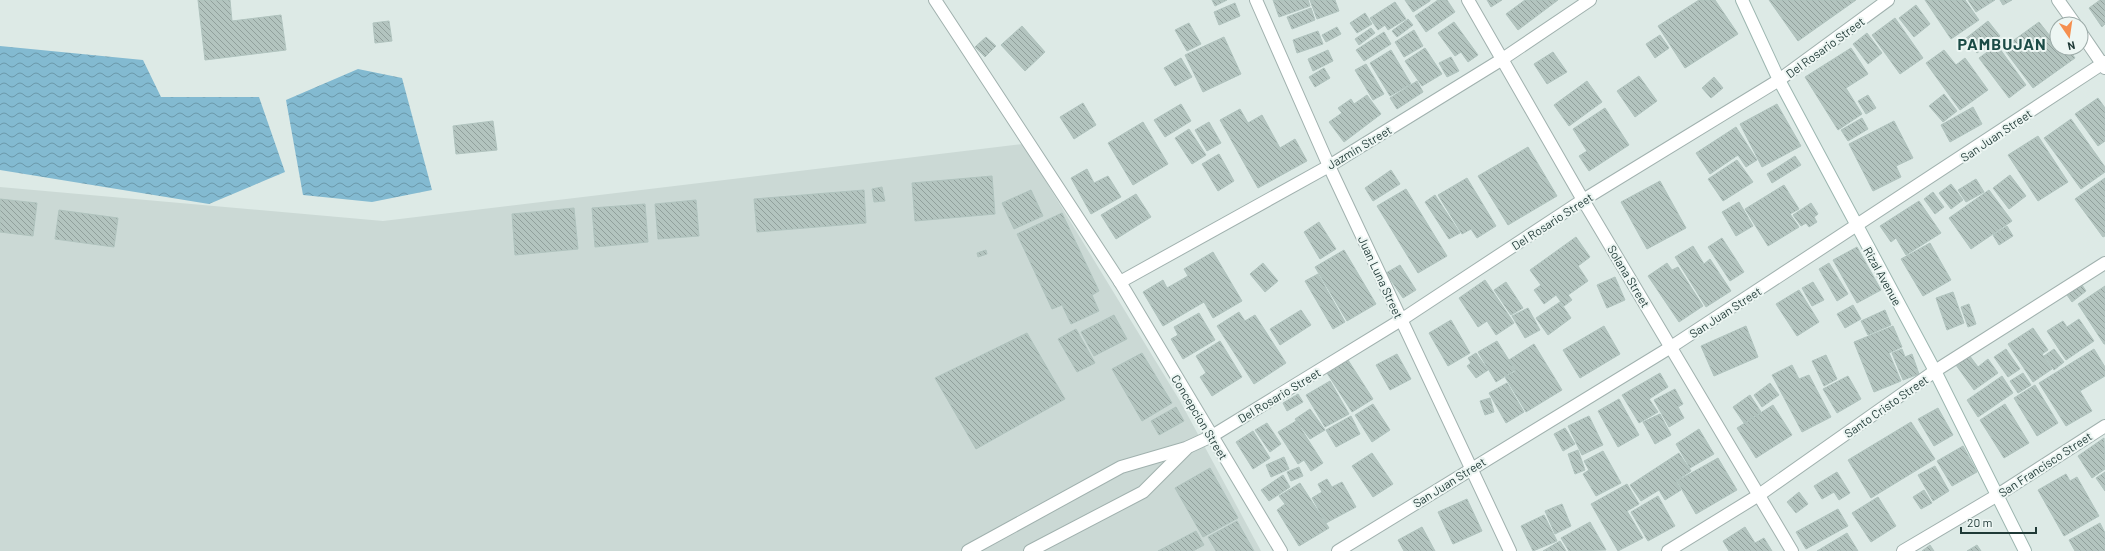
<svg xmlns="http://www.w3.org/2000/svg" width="2105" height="551" font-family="Barlow,sans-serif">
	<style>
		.built { fill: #cbd9d5 }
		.water { fill: url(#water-waves) }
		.building { fill: url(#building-back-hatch); stroke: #b0c3be }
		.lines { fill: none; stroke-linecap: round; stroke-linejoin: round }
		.lane-casing { stroke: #a0b1ae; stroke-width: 14 }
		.street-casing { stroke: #a0b1ae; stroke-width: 14 }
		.secondary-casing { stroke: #9cb6b0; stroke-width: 14 }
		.lane { stroke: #fff; stroke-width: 12 }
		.street { stroke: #fff; stroke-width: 12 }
		.secondary { stroke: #fff; stroke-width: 12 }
		.labels { text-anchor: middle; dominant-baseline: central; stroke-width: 4; stroke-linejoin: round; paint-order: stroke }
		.street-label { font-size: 12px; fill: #1f3936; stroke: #edf6f3 }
		.district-label { font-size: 16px; font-weight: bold; letter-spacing: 1px; fill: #1b4b46; stroke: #edf6f3 }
	</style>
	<defs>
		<pattern id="water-waves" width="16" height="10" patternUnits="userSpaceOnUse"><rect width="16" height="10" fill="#83bad1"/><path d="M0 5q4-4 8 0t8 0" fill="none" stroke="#6b98aa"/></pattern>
		<pattern id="building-back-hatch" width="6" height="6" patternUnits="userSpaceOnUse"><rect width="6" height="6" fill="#b3c4bf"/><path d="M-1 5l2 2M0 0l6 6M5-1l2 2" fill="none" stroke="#91a09c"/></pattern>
	</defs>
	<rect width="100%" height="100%" fill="#ddeae6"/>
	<polygon class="built" points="1023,144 1180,401 1261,551 0,551 0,187 383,221"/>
	<g class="water">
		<polygon points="0,46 143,60 161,97 259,97 285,172 209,204 0,170"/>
		<polygon points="358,69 402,78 432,190 372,202 303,195 286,100"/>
	</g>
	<g class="building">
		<polygon points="198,0 230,0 232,21 281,15 286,50 205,60"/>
		<polygon points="1212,0 1227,0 1215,6"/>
		<polygon points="1273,0 1308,0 1310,6 1279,17"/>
		<polygon points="1310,0 1335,0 1339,11 1317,19"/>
		<polygon points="1405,0 1430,0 1430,1 1413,12"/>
		<polygon points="1438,0 1447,0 1455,12 1426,32 1415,16"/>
		<polygon points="1487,0 1502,0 1491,7"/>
		<polygon points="1525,0 1558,0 1518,30 1506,14"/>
		<polygon points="1699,0 1715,0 1738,34 1685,68 1658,26"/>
		<polygon points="1769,0 1856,0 1798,41"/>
		<polygon points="1925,0 1965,0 1979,20 1951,39"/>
		<polygon points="1968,0 1995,0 1976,12"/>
		<polygon points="2000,0 2012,0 2003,5"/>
		<polygon points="2100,0 2105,0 2105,24 2102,27 2089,8"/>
		<polygon points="1395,2 1406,19 1388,30 1385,25 1378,30 1370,18"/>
		<polygon points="1235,3 1240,16 1219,25 1214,12"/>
		<polygon points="1916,5 1930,24 1914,37 1899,18"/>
		<polygon points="1311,8 1315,20 1292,29 1287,17"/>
		<polygon points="1365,13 1372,24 1357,33 1350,23"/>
		<polygon points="1895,18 1923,58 1900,74 1872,35"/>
		<polygon points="1408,19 1413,25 1397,37 1392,31"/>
		<polygon points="389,21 392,41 375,43 373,23"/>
		<polygon points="1988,21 2000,36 1977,53 1965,39"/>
		<polygon points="1454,22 1478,55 1468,62 1461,52 1455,56 1438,33"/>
		<polygon points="2039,22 2054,41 2057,39 2057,48 2068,48 2075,58 2033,88 2003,48"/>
		<polygon points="1189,23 1201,44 1187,51 1175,30"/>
		<polygon points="1022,26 1045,52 1025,71 1001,45"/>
		<polygon points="1337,27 1341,34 1326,42 1322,35"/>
		<polygon points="1371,28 1375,33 1359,45 1355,39"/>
		<polygon points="1414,30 1423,46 1404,57 1395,42"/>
		<polygon points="1318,31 1323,44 1297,53 1293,40"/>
		<polygon points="1384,32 1391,44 1364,61 1356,50"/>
		<polygon points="1867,33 1882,53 1868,64 1853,44"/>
		<polygon points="1660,35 1669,48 1655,58 1646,44"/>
		<polygon points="986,37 996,46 985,57 975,47"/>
		<polygon points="1224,37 1241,74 1203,92 1185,55"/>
		<polygon points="1997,45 2026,85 2009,98 1979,58"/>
		<polygon points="1425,48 1442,74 1422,86 1405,61"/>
		<polygon points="1851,48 1868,74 1846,88 1862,114 1838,130 1805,77"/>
		<polygon points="1328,50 1333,61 1313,71 1308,59"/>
		<polygon points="1391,50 1411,84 1390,96 1370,63"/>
		<polygon points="1944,50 1956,65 1965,58 1988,90 1960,110 1926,63"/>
		<polygon points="1553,52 1567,72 1547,84 1534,64"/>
		<polygon points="1451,57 1459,71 1447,77 1439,63"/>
		<polygon points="1181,58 1192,77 1175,86 1164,68"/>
		<polygon points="1366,64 1384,94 1373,100 1355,70"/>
		<polygon points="1324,68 1330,78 1315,87 1309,77"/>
		<polygon points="1639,76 1657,101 1635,117 1617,91"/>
		<polygon points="1714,77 1723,88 1711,98 1702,88"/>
		<polygon points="1417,81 1423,92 1397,109 1390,98"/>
		<polygon points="1587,81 1602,102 1569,126 1554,105"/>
		<polygon points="1944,94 1957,111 1943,122 1929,106"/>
		<polygon points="1367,95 1381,114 1344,142 1329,122 1342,113 1338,108 1351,99 1354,104"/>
		<polygon points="1868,95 1876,108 1866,114 1858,101"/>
		<polygon points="2098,98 2105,108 2105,141 2098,146 2075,114"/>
		<polygon points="1083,103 1096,125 1074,139 1060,117"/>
		<polygon points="1181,104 1191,121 1165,137 1154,120"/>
		<polygon points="1777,104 1801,146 1762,167 1740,124"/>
		<polygon points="1973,107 1982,124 1950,142 1941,125"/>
		<polygon points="1605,108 1629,145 1589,171 1579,156 1587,151 1573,129"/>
		<polygon points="1240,109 1248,123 1262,115 1280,148 1295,139 1307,161 1258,188 1220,120"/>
		<polygon points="1862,118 1868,129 1848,141 1841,130"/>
		<polygon points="2071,119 2105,167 2105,172 2081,189 2044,138"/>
		<polygon points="493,121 497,150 456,154 453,126"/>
		<polygon points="1894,121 1913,158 1896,166 1901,177 1873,191 1849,144"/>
		<polygon points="1143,122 1168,164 1133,185 1108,143"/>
		<polygon points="1209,122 1221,143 1207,151 1195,130"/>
		<polygon points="1736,127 1757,160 1746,167 1738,155 1710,174 1696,153"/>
		<polygon points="1189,129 1206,155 1192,164 1175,138"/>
		<polygon points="2038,136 2068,182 2038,201 2008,155"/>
		<polygon points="1528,147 1557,196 1508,225 1478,176"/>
		<polygon points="1219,154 1234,181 1218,191 1202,164"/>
		<polygon points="1795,156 1801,165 1772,183 1767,174"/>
		<polygon points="1737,160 1753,182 1723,201 1708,179"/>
		<polygon points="1087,169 1094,183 1108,176 1121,197 1091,214 1071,178"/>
		<polygon points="1391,170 1400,184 1373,201 1365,188"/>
		<polygon points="2010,175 2026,196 2009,209 1993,188"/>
		<polygon points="992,176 995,214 915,221 912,183"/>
		<polygon points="1467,178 1496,226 1477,238 1471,229 1462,234 1438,195"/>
		<polygon points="2105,178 2105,236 2103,237 2075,199"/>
		<polygon points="1976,179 1984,192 1966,202 1958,190"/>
		<polygon points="1660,181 1686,228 1647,249 1621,202"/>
		<polygon points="1951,184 1963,200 1951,209 1939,193"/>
		<polygon points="1784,185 1799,209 1790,214 1799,227 1768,246 1745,209"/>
		<polygon points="882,187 885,201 874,202 872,189"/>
		<polygon points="1406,189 1447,256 1418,273 1377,206"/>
		<polygon points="864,190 866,223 757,232 754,199"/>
		<polygon points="1031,190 1043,216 1014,229 1002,203"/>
		<polygon points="1989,190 2012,221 1971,249 1949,218"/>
		<polygon points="1933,192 1944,207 1935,214 1924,199"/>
		<polygon points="1136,194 1151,217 1116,239 1101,215"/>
		<polygon points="1435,195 1460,233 1449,239 1425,202"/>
		<polygon points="0,199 37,203 33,236 0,232"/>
		<polygon points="696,200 699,236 658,239 655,204"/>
		<polygon points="1919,201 1941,233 1906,255 1896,238 1891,242 1880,226"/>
		<polygon points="1739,202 1753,226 1736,236 1722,212"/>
		<polygon points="1811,203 1818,214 1814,217 1817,222 1809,227 1806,223 1801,226 1793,215"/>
		<polygon points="645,204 648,242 595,247 592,208"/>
		<polygon points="574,208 578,249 515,255 512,214"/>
		<polygon points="59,210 118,218 114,247 55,239"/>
		<polygon points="1062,213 1099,291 1092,295 1099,311 1071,324 1062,305 1052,309 1017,234"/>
		<polygon points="1319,222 1336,249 1320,259 1304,232"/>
		<polygon points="2007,226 2013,236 1999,245 1993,235"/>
		<polygon points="1576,237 1590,257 1578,266 1588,281 1568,295 1572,300 1564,306 1556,295 1544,304 1534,290 1541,285 1530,270"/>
		<polygon points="1722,238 1744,272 1730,281 1708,247"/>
		<polygon points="1930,243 1951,280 1923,296 1901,259"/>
		<polygon points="1693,246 1704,264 1710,259 1731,291 1706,307 1675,257"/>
		<polygon points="1857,247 1881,290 1857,303 1833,260"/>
		<polygon points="986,250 987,254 978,257 977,253"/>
		<polygon points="1344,250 1376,304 1347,321 1315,267"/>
		<polygon points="1213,252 1242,301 1213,318 1204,302 1163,326 1143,292 1163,280 1167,288 1188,276 1184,269"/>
		<polygon points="1263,263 1278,281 1265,292 1250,274"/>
		<polygon points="1667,263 1672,270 1678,267 1703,306 1679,322 1648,276"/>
		<polygon points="1829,263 1848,294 1837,301 1819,269"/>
		<polygon points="1400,265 1416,290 1403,298 1386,273"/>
		<polygon points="1318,274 1345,322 1333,329 1305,281"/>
		<polygon points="1615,277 1625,300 1607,308 1597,285"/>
		<polygon points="1485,280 1514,323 1496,335 1487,321 1478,327 1459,298"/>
		<polygon points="1506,282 1523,308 1511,315 1494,290"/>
		<polygon points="1813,282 1824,300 1812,306 1802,288"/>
		<polygon points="2082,285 2086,291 2072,302 2067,295"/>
		<polygon points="2105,286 2105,344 2104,344 2078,304"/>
		<polygon points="1799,290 1819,322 1797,336 1776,304"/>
		<polygon points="1953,292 1964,323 1947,330 1936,298"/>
		<polygon points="1560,302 1571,318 1548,335 1536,318"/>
		<polygon points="1969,304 1976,324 1968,327 1961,307"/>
		<polygon points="1853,305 1861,319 1845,328 1837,314"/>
		<polygon points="1528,308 1540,330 1525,338 1512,316"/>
		<polygon points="1301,310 1311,325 1280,345 1270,329"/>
		<polygon points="1885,310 1891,325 1868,335 1861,321"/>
		<polygon points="1239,312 1245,321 1255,315 1286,363 1254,384 1217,326"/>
		<polygon points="1199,313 1215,340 1183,359 1171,339 1178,335 1174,327"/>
		<polygon points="1114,315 1127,339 1094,356 1081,332"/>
		<polygon points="2079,319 2094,341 2066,360 2047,331 2063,321 2067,327"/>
		<polygon points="1451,320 1470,353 1448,366 1429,333"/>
		<polygon points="1604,326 1620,354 1580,378 1563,350"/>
		<polygon points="1746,326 1758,357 1714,376 1701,346"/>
		<polygon points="1893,326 1902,347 1889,353 1901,381 1874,392 1854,342"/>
		<polygon points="2033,328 2048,350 2042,354 2052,369 2033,382 2008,344"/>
		<polygon points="1076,329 1095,363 1077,372 1058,339"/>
		<polygon points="1027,333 1065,399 976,449 935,378"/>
		<polygon points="1220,341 1242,377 1212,396 1200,377 1206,373 1196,356"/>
		<polygon points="1497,341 1515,370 1496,382 1478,352"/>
		<polygon points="1534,344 1562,390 1526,412 1505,377 1516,371 1509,360"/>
		<polygon points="1902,349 1905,357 1912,354 1919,374 1903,380 1892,353"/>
		<polygon points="2006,349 2020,369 2008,377 1994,357"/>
		<polygon points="2054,349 2064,362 2054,370 2044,356"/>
		<polygon points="2094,349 2105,367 2105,376 2080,391 2092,411 2066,426 2039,383"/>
		<polygon points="1142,353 1172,403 1142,421 1112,369"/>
		<polygon points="1476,353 1488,370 1476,378 1467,366 1471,363 1468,358"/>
		<polygon points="1397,354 1411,379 1390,390 1376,365"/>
		<polygon points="1826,355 1837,379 1824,386 1812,361"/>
		<polygon points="1969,355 1978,367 1988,359 1998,373 1974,390 1956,365"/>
		<polygon points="1348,360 1373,399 1352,412 1327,373"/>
		<polygon points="1792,365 1799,379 1809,375 1831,417 1802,432 1772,375"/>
		<polygon points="1660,373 1668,387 1649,399 1658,412 1639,423 1622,395"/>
		<polygon points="2023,373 2031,385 2018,393 2010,381"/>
		<polygon points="1848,376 1861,399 1837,413 1823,389"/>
		<polygon points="2002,376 2013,393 1978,417 1967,400"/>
		<polygon points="1330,381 1349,414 1325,427 1306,395"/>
		<polygon points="1507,383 1524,412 1506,423 1489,393"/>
		<polygon points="1770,383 1779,395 1762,407 1754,395"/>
		<polygon points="2035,385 2058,423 2037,436 2014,398"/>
		<polygon points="1675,389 1683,404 1678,407 1684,418 1669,427 1654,400"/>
		<polygon points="1298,394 1303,402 1287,411 1283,403"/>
		<polygon points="1750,395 1761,412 1744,423 1733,407"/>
		<polygon points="1490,398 1494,412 1485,415 1480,401"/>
		<polygon points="1619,399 1639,435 1618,447 1598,411"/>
		<polygon points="1373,404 1390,430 1372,442 1355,415"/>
		<polygon points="2005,404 2029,443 2004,458 1980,420"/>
		<polygon points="1773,405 1792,435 1756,458 1737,428"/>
		<polygon points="1176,407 1184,421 1159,435 1151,421"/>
		<polygon points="1938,408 1953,435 1934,446 1918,419"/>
		<polygon points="1310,409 1325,430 1310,439 1295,419"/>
		<polygon points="1660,414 1671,435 1655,444 1643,422"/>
		<polygon points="1351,416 1360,434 1336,447 1326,430"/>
		<polygon points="1589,416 1603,445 1582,455 1568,426"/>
		<polygon points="1296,421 1323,463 1311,471 1304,460 1298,464 1278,432"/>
		<polygon points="1911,422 1935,459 1871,498 1848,460"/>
		<polygon points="1267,423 1281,444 1270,452 1255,430"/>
		<polygon points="1565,428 1575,444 1563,451 1554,434"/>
		<polygon points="1699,429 1714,454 1690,468 1676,444"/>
		<polygon points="1253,431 1270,458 1253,469 1236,442"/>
		<polygon points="2104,438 2105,469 2092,478 2078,456"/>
		<polygon points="1963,446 1977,472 1952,486 1937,461"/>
		<polygon points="1578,450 1585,470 1575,474 1568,454"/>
		<polygon points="1603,451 1621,483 1596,496 1583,474 1589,470 1584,461"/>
		<polygon points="1372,453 1393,484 1373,497 1352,466"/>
		<polygon points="1679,453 1691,471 1676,481 1681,490 1665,500 1659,490 1641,501 1630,485"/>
		<polygon points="1284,457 1289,469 1271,477 1266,465"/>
		<polygon points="1718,458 1737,490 1696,514 1677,481"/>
		<polygon points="1935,466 1949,491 1933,501 1918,475"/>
		<polygon points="1299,467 1303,476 1291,481 1287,472"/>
		<polygon points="1210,468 1238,518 1203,537 1175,488"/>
		<polygon points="1837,472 1850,493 1839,500 1834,492 1822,499 1814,486"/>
		<polygon points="2105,472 2105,491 2096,478"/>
		<polygon points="2066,474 2070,481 2077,477 2099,516 2064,536 2038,490"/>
		<polygon points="1283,475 1290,487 1269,501 1261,490"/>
		<polygon points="1327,479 1332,487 1342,482 1356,507 1326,523 1312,498 1322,492 1318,484"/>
		<polygon points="1300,483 1329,528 1299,546 1277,510 1285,504 1279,496"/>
		<polygon points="1627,484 1639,504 1627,511 1643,538 1618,551 1591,504"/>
		<polygon points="1924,490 1932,503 1921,509 1913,497"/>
		<polygon points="1799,492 1808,504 1796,513 1787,502"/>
		<polygon points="1658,496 1675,526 1648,541 1631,512"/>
		<polygon points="1878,497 1896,526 1871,542 1852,513"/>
		<polygon points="1467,499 1482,531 1453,544 1438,512"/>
		<polygon points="1562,504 1571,526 1555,534 1545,511"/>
		<polygon points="1838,509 1848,526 1806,549 1796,532"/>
		<polygon points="1544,515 1557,541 1533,551 1521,526"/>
		<polygon points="1237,521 1254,551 1216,551 1208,537"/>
		<polygon points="1590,522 1606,550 1569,551 1561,538"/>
		<polygon points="2100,523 2105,533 2105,551 2075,551 2069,540"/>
		<polygon points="1422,527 1435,551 1404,551 1398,540"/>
		<polygon points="1745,527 1755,543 1764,538 1772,551 1729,551 1723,541"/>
		<polygon points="1196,531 1204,545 1193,551 1158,551"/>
		<polygon points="1847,533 1858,551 1817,551"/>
		<polygon points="1560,541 1566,551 1543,551"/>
		<polygon points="1930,545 1934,551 1922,551"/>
		<polygon points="1977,545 1981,551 1967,551"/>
	</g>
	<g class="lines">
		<defs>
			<g id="lane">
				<polyline points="968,551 1121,467 1186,448 1212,436"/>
				<polyline points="1030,551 1143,492 1186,449"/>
			</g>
			<g id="street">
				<polyline points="935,0 1120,282 1281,551"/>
				<polyline points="1256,0 1329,166 1510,551"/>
				<polyline points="1468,0 1583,200 1792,551"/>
				<polyline points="2058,0 2075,24"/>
				<polyline points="2081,33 2105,68"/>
				<polyline points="1120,282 1329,166 1501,60 1590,0"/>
				<polyline points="1212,436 1401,320 1583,200 1779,80 1888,0"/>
				<polyline points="1338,551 1671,347 2105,62"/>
				<polyline points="1668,551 1759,495 1935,371 2105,263"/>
				<polyline points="1903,551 1996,496 2105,426"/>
			</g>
			<polyline id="secondary" points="1742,0 1779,80 1935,371 2025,551"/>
		</defs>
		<use href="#lane" class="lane-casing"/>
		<use href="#street" class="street-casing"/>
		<use href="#secondary" class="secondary-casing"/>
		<use href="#lane" class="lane"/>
		<use href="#street" class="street"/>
		<use href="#secondary" class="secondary"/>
	</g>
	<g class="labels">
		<g class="street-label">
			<text transform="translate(1825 47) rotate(-36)">Del Rosario Street</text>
			<text transform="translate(1996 135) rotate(-34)">San Juan Street</text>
			<text transform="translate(1359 147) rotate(-31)">Jazmin Street</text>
			<text transform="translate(1552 221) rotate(-33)">Del Rosario Street</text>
			<text transform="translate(1629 276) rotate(59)">Solana Street</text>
			<text transform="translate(1883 276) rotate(61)">Rizal Avenue</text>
			<text transform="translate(1381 277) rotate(65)">Juan Luna Street</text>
			<text transform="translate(1725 312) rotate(-33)">San Juan Street</text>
			<text transform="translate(1279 395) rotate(-31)">Del Rosario Street</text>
			<text transform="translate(1886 406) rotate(-35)">Santo Cristo Street</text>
			<text transform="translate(1200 417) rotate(59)">Concepcion Street</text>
			<text transform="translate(2045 464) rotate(-33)">San Francisco Street</text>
			<text transform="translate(1449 482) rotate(-32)">San Juan Street</text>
		</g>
		<g class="district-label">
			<text x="2002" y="43">PAMBUJAN</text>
		</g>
	</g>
	<g transform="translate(2069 36) rotate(167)"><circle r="19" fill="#edf6f3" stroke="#9baaa7"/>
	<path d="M0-3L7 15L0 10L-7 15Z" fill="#f58f4f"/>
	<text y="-6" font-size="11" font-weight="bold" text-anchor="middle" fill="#1f3936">N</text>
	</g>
	<path d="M1961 527v6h75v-6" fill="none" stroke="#1f3936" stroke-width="2"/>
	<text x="1967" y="527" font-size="12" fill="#1f3936" stroke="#edf6f3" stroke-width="3" paint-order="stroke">20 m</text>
</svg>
